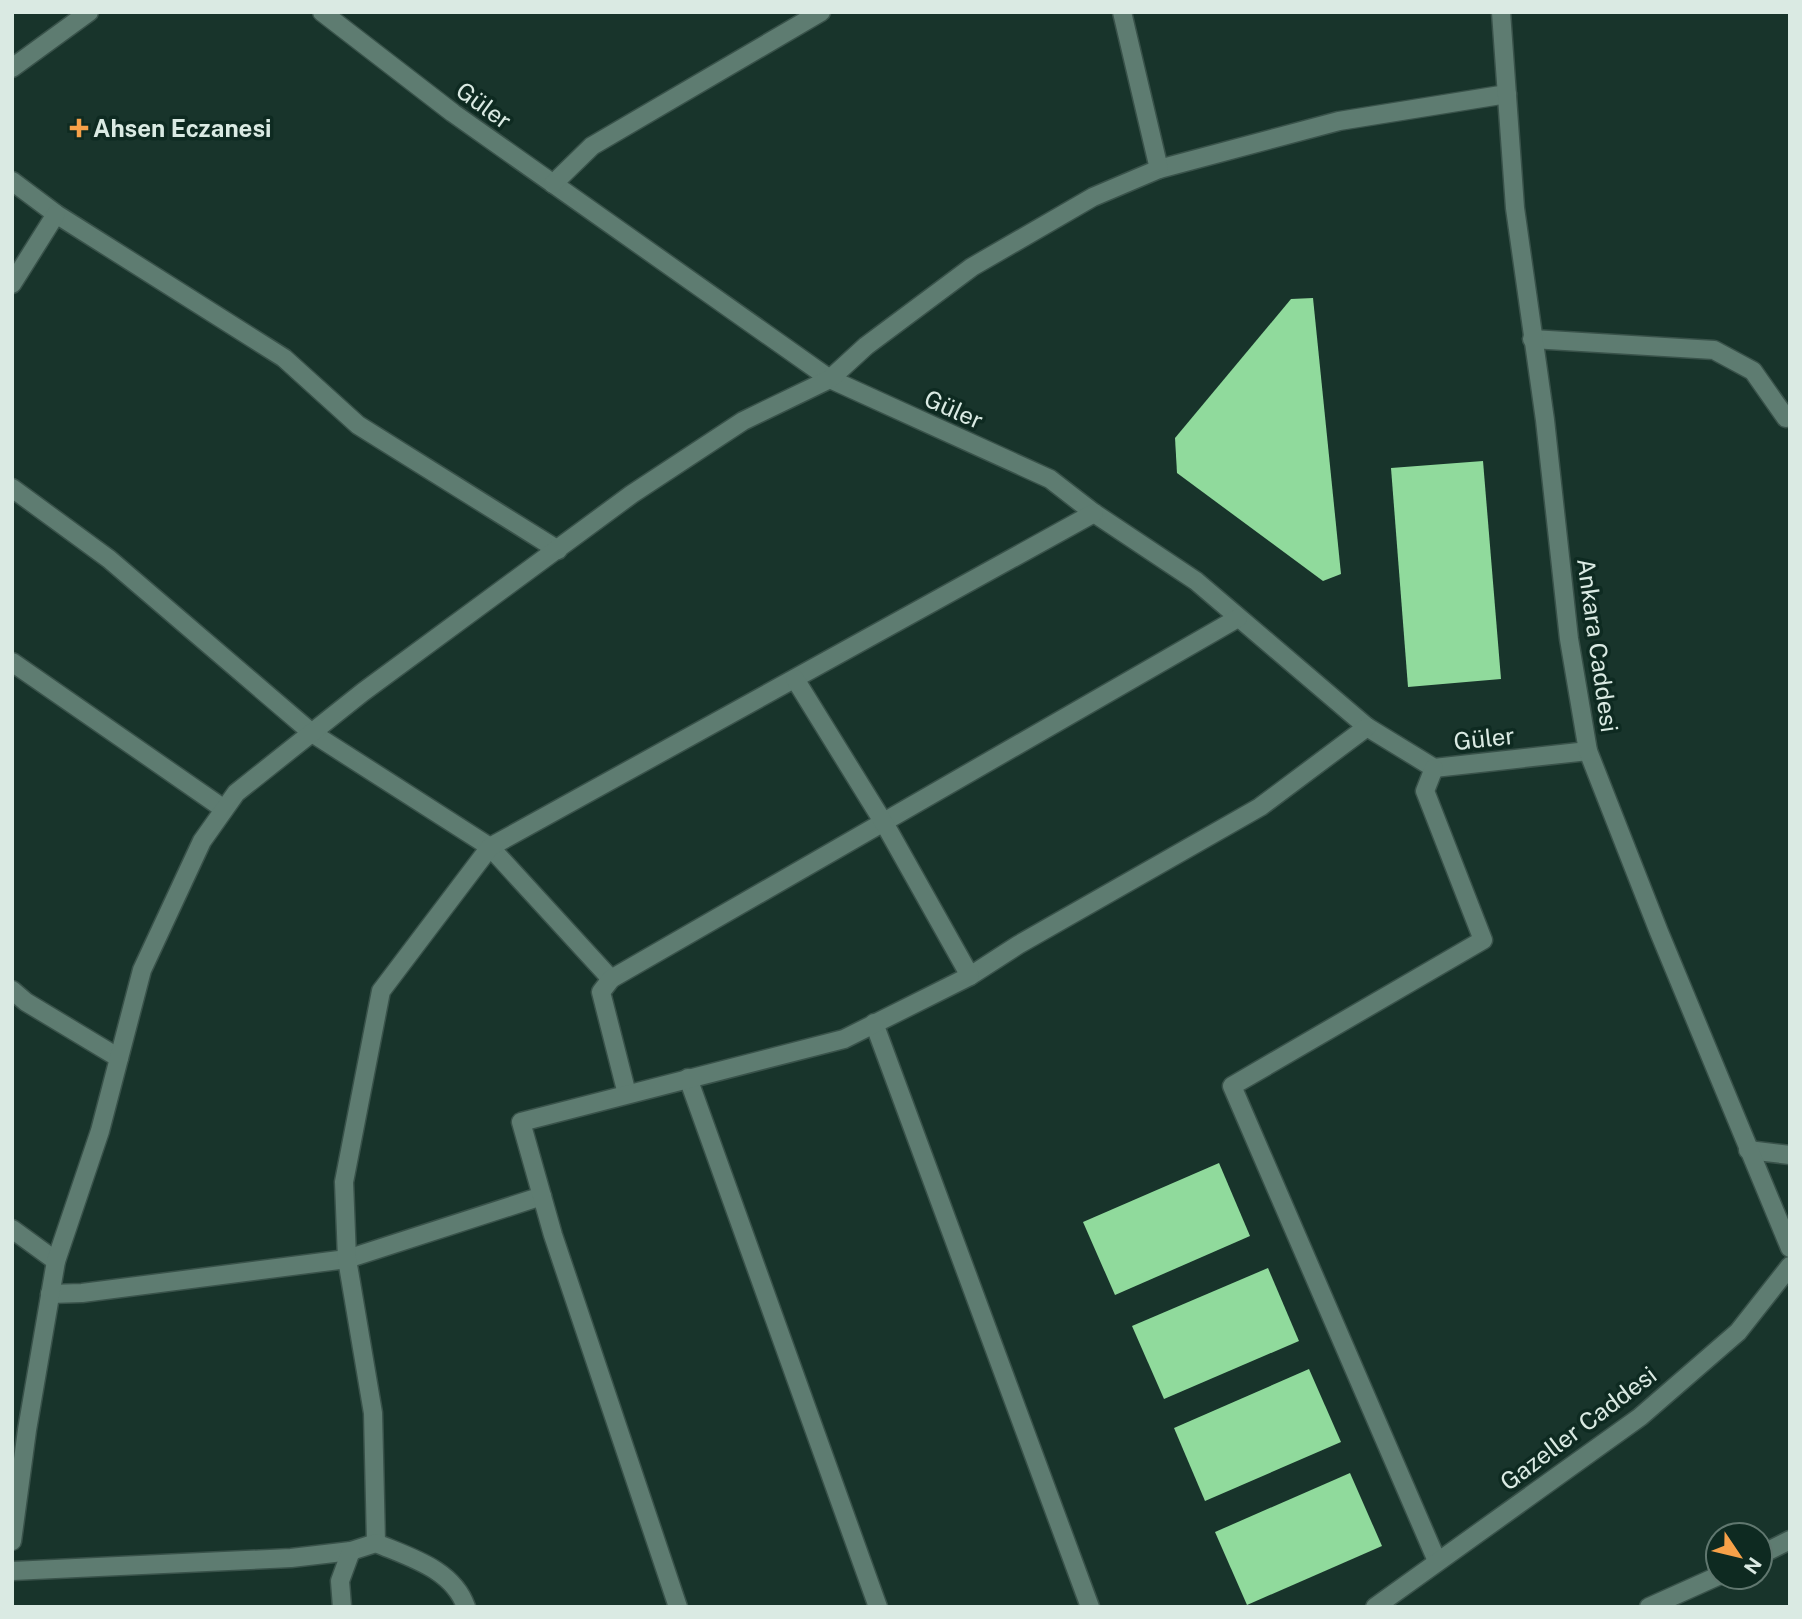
<svg xmlns="http://www.w3.org/2000/svg" width="1802" height="1619" font-family="'Public Sans',sans-serif">
	<style>
		.building { fill: #90da9c }
		.lines { fill: none; stroke-linecap: round; stroke-linejoin: round }
		.service-casing { stroke: #39524a; stroke-width: 21 }
		.minor-casing { stroke: #39524a; stroke-width: 21 }
		.tertiary-casing { stroke: #39524a; stroke-width: 21 }
		.service { stroke: #5e7c71; stroke-width: 18 }
		.minor { stroke: #5e7c71; stroke-width: 18 }
		.tertiary { stroke: #5e7c71; stroke-width: 18 }
		.poi-dot { fill: #f7a149; stroke: #0e2a21; stroke-width: 2.5 }
		.labels { text-anchor: middle; dominant-baseline: central; stroke-width: 7; stroke-linejoin: round; paint-order: stroke }
		.street-label { font-size: 24px; fill: #daeae3; stroke: #0e2a21 }
		.poi-label { font-size: 24px; font-weight: bold; fill: #daeae3; stroke: #0e2a21; text-anchor: start }
	</style>
	<rect width="100%" height="100%" fill="#18342b"/>
	<g class="building">
		<polygon points="1313,298 1341,574 1323,581 1177,473 1175,438 1291,299"/>
		<polygon points="1483,461 1501,679 1408,687 1391,468"/>
		<polygon points="1219,1163 1250,1236 1115,1295 1083,1222"/>
		<polygon points="1268,1268 1299,1341 1164,1399 1132,1326"/>
		<polygon points="1309,1369 1341,1442 1205,1501 1174,1428"/>
		<polygon points="1350,1473 1382,1546 1247,1605 1215,1532"/>
	</g>
	<g class="lines">
		<defs>
			<polyline id="service" points="1532,339 1714,350 1753,371 1786,418"/>
			<g id="minor">
				<polyline points="322,12 453,113 830,379 1050,479 1094,513 1196,581 1367,727 1434,768 1588,751"/>
				<polyline points="1159,169 1339,121 1507,94"/>
				<polyline points="12,181 56,214 284,358 358,425 558,550"/>
				<polyline points="553,184 592,146 821,12"/>
				<polyline points="12,284 56,214"/>
				<polyline points="12,488 109,559 312,733 490,847 611,979"/>
				<polyline points="12,662 224,809"/>
				<polyline points="1434,768 1425,791 1483,940 1232,1086 1437,1561"/>
				<polyline points="970,976 1018,945 1260,807 1367,727"/>
				<polyline points="12,990 26,1002 119,1058"/>
				<polyline points="874,1023 1090,1607"/>
				<polyline points="688,1078 878,1607"/>
				<polyline points="627,1094 601,992 611,979 1238,618"/>
				<polyline points="1748,1150 1790,1155"/>
				<polyline points="12,1229 56,1261"/>
				<polyline points="50,1294 82,1293 347,1259 542,1196"/>
				<polyline points="12,1541 27,1430 56,1261 100,1131 142,970 202,841 236,793 363,692 632,494 743,421 830,379 866,346 972,267 1093,197 1159,169 1122,12"/>
				<polyline points="376,1543 373,1413 347,1259 344,1182 381,991 490,847 1094,513"/>
				<polyline points="1760,1555 1790,1540"/>
				<path d="M12,1571L291,1558L351,1551L376,1543C409,1557 453,1569 466,1607"/>
				<polyline points="342,1607 340,1581 351,1551"/>
				<polyline points="678,1607 553,1235 521,1122 844,1039 970,976 887,828 795,679"/>
				<polyline points="1649,1607 1718,1576"/>
			</g>
			<g id="tertiary">
				<polyline points="1501,12 1515,208 1545,420 1569,639 1588,751 1659,932 1790,1248"/>
				<polyline points="12,68 89,12"/>
				<polyline points="1375,1607 1640,1417 1738,1332 1790,1266"/>
			</g>
		</defs>
		<use href="#service" class="service-casing"/>
		<use href="#minor" class="minor-casing"/>
		<use href="#tertiary" class="tertiary-casing"/>
		<use href="#service" class="service"/>
		<use href="#minor" class="minor"/>
		<use href="#tertiary" class="tertiary"/>
	</g>
	<path class="poi-dot" d="M75.5 117.5h7v7h7v7h-7v7h-7v-7h-7v-7h7z"/>
	<g class="labels">
		<g class="street-label">
			<text transform="translate(484 105) rotate(36)">Güler</text>
			<text transform="translate(954 409) rotate(24)">Güler</text>
			<text transform="translate(1598 645) rotate(82)">Ankara Caddesi</text>
			<text transform="translate(1484 738) rotate(-6)">Güler</text>
			<text transform="translate(1578 1428) rotate(-37)">Gazeller Caddesi</text>
		</g>
		<g class="poi-label">
			<text x="93" y="128">Ahsen Eczanesi</text>
		</g>
	</g>
	<rect width="1802" height="1619" fill="none" stroke="#daeae3" stroke-width="28"/>
	<g transform="translate(1739 1556) rotate(125)"><circle r="33" fill="#0e2a21" stroke="#60776f" stroke-width="2"/>
	<path d="M0-5L12 26L0 18L-12 26Z" fill="#f7a149"/>
	<text y="-10" font-size="19" font-weight="bold" text-anchor="middle" fill="#daeae3">N</text>
	</g>
</svg>
